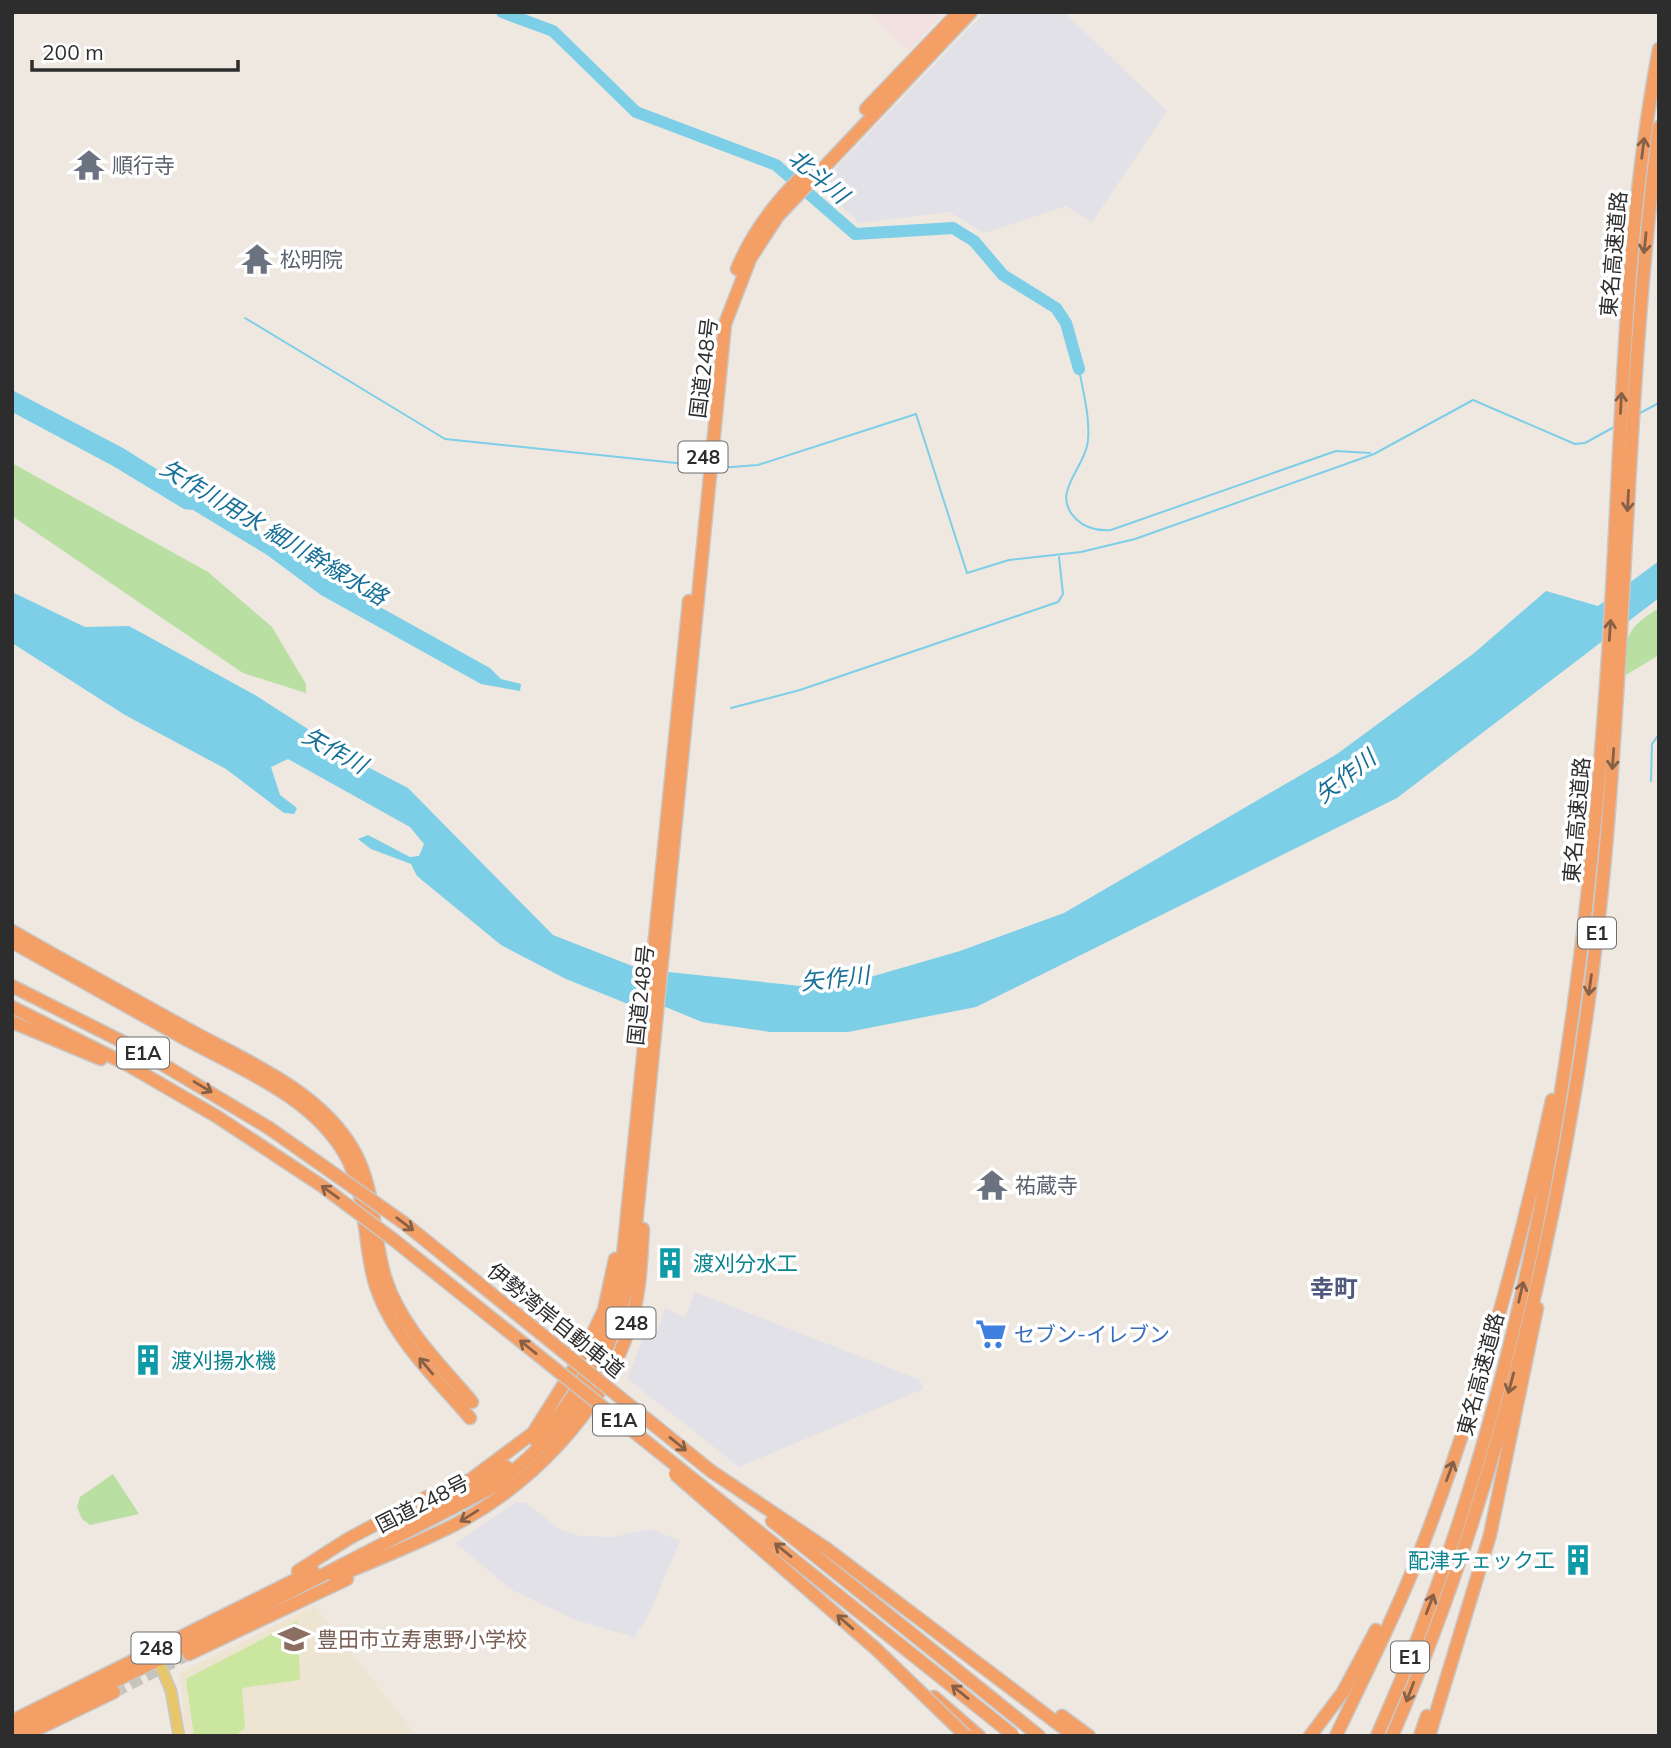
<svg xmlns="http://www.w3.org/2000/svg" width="1671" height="1748" font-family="Mulish,'Noto Sans JP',sans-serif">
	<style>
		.industrial { fill: #e2e1e7 }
		.education { fill: #eee4d2 }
		.medical { fill: #f3e0e1 }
		.green { fill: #b9e0a2 }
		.pitch { fill: #cae69f }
		.water { fill: #7dcee7 }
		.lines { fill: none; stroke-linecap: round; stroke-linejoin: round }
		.stream { stroke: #7dcee7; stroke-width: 2 }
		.river { stroke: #7dcee7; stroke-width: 12 }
		.highway-tunnel { stroke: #c7c3bd; stroke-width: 12; stroke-dasharray: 12 6; stroke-linecap: butt }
		.major-casing { stroke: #c8c8c8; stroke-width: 13 }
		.highway-casing { stroke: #c8c8c8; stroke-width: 15 }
		.major { stroke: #e8c76c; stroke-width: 10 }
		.highway { stroke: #f39f66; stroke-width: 12 }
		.highway-bridge-casing { stroke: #c8c8c8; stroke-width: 15; stroke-linecap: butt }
		.highway-bridge { stroke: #f39f66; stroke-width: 12 }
		.oneway { stroke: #866047 }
		.labels { text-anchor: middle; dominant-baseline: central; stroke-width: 7; stroke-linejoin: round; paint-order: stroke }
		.shield { fill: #fff; stroke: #6c6c6c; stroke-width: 2 }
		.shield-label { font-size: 19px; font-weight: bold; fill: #2d2d2d }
		.worship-label { font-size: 21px; fill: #5b616d; stroke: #fff; text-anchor: start }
		.street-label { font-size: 21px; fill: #2d2d2d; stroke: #fff }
		.culture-label { font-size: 21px; fill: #0d838f; stroke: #fff; text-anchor: start }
		.shop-label { font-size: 21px; fill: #366cbe; stroke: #fff; text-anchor: start }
		.education-label { font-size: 21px; fill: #785e54; stroke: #fff; text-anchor: start }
		.water-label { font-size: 23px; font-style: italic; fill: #176f98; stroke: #fff }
		.quarter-label { font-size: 24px; font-weight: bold; fill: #50597c; stroke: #fff }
	</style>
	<rect width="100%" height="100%" fill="#eee8e1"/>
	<g class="industrial">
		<polygon points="985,12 1064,12 1167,111 1092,222 1066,206 984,233 949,212 859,223 820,185"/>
		<polygon points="695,1292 920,1380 923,1389 739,1467 627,1378 646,1331 656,1336 665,1308 685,1318"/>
		<polygon points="516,1502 526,1503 560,1530 580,1536 613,1537 651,1529 680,1541 648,1616 634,1637 576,1620 512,1590 456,1543"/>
	</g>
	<polygon class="education" points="315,1606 417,1736 185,1736 180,1673"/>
	<polygon class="medical" points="868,12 944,12 909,50"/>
	<g class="green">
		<polygon points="12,463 208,572 272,627 306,684 306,693 243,673 12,516"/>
		<path d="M1659,608V655L1626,675C1623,636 1627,628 1659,608Z"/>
		<polygon points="113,1474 139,1514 90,1525 82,1519 77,1507 80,1497"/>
	</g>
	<polygon class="pitch" points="297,1621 300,1680 242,1688 245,1728 235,1736 194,1736 186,1679"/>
	<g class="water">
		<polygon points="12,390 123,448 351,591 490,668 501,679 521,684 520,691 481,684 321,595 267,555 193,510 184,509 113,466 12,412"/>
		<polygon points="1659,561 1659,598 1397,798 976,1007 848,1032 770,1032 702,1022 639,996 628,1004 566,979 501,945 417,876 411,864 371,849 358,839 368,835 410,857 419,856 424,844 410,827 288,759 271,767 280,795 297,808 294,814 284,813 226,769 125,715 12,643 12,592 85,627 129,626 255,695 364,765 408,788 553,935 640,969 829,989 960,951 1064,913 1337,754 1473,654 1546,591 1598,606"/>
	</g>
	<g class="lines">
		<g class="stream">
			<polyline points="245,318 445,439 705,466"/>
			<path d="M1079,369C1083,392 1090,416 1088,440C1086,468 1049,493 1076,519C1085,528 1098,531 1111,530L1336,451L1370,453"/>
			<polyline points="1640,413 1659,403"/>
			<polyline points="718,468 758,465 916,414 967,573 1009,560 1081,552 1135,539 1374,454 1473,400 1575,444 1585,443 1616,426"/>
			<polyline points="731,708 800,690 1058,602 1063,594 1059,557"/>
			<polyline points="1651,781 1652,744 1659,734"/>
		</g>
		<polyline class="river" points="502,12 553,31 636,112 776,165 855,234 953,228 974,241 1003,275 1056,308 1066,323 1079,369"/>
		<polyline class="highway-tunnel" points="114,1692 189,1654"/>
		<defs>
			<polyline id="major" points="158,1660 171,1691 179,1736"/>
			<g id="highway">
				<polyline points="866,109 959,12"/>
				<path d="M737,269C751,235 774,204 800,178"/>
				<path d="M12,931C69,964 127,995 184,1027C243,1060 317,1088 353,1149C376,1189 372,1234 385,1277C400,1326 440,1364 472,1402"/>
				<path d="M12,942C68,973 124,1005 180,1036C237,1068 312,1095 346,1156C367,1195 363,1238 374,1280C389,1334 435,1377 470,1418"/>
				<polyline points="12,986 137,1049 269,1128"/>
				<polyline points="12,1007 128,1065 216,1116"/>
				<polyline points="12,1022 101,1059"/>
				<path d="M536,1441C585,1393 610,1331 622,1265L689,601"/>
				<polyline points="711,1471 827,1549 1074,1736"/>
				<polyline points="772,1521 1039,1736"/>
				<polyline points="398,1528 467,1493 507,1467"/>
				<polyline points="298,1571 348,1539 425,1498 470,1480 533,1433 583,1354 604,1310 615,1259"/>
				<path d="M335,1577C374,1561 414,1545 452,1526C530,1486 601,1413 629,1329C640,1297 641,1263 643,1229"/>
				<polyline points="189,1654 347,1579"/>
				<polyline points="934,1697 979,1736"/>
				<polyline points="1062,1716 1089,1736"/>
				<polyline points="12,1721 313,1571"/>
				<path d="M12,1731L158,1660L495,1486C578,1421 610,1367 632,1265L725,324L750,259L778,216L971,12"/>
				<polyline points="23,1736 114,1692"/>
				<polyline points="1310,1736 1343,1692 1376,1630"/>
				<path d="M1336,1736C1363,1678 1393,1621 1416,1562C1475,1413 1518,1257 1552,1100"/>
				<path d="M1377,1736C1535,1382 1589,992 1611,608C1622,422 1624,233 1659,49"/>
				<path d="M1392,1736C1509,1468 1578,1149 1605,858C1627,614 1628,370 1659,127"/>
				<polyline points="1420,1736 1427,1716"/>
				<polyline points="1429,1736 1490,1535 1537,1308"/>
			</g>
		</defs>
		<use href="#major" class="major-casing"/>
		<use href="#highway" class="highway-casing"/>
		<use href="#major" class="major"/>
		<use href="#highway" class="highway"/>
		<defs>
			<g id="highway-bridge">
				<polyline points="216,1116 322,1186 394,1240 1013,1735"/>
				<polyline points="269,1128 404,1223 711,1471"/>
				<polyline points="675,1474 876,1649 966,1736"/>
			</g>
		</defs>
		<use href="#highway-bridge" class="highway-bridge-casing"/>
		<use href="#highway-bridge" class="highway-bridge"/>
	</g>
	<defs><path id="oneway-shaft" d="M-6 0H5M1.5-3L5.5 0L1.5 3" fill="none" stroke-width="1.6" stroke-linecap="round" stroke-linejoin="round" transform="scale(1.75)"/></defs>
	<g class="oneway">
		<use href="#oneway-shaft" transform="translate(1643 148) rotate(-83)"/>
		<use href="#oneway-shaft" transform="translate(1645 243) rotate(96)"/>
		<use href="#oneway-shaft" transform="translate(1621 403) rotate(-87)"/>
		<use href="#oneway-shaft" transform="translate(1628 501) rotate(93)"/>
		<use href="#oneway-shaft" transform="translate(1610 630) rotate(-86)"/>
		<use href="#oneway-shaft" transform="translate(1613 759) rotate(94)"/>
		<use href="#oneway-shaft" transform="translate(1590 985) rotate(98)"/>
		<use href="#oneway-shaft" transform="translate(203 1087) rotate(31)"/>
		<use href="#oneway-shaft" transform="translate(330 1192) rotate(-144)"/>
		<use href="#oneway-shaft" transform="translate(405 1224) rotate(37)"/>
		<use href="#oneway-shaft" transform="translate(1521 1292) rotate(-77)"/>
		<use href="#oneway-shaft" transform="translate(528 1347) rotate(-141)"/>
		<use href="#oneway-shaft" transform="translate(426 1366) rotate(-130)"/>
		<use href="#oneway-shaft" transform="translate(1511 1383) rotate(105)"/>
		<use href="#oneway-shaft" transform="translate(678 1444) rotate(39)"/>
		<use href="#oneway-shaft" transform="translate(1450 1471) rotate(-70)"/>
		<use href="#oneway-shaft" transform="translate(469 1516) rotate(148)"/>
		<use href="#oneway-shaft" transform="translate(783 1550) rotate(-141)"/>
		<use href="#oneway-shaft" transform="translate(1430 1604) rotate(-69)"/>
		<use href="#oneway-shaft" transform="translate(845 1622) rotate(-139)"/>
		<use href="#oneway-shaft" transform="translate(960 1692) rotate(-141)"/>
		<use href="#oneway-shaft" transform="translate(1410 1692) rotate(111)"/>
	</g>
	<defs>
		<symbol id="temple-bare" viewBox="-9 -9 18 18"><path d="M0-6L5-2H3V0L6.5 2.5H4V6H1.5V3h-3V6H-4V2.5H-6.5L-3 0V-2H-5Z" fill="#6b7280" stroke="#fff" stroke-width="2.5" paint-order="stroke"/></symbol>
		<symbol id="building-bare" viewBox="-9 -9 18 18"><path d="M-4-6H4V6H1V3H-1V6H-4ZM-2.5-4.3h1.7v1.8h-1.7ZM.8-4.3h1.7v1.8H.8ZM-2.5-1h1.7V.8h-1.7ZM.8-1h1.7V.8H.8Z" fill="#0f9aa8" stroke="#fff" stroke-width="2.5" paint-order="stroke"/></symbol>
		<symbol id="supermarket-bare" viewBox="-9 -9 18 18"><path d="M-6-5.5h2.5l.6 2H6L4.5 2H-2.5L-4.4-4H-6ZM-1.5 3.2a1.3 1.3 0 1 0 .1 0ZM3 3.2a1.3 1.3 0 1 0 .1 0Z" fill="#3f7fe0" stroke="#fff" stroke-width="2.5" paint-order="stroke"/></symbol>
		<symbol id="school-bare" viewBox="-9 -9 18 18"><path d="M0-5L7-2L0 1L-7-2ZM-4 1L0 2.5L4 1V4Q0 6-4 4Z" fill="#8d6e63" stroke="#fff" stroke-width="2.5" paint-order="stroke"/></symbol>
	</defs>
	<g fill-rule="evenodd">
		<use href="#temple-bare" x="67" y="143" width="44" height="44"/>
		<use href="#temple-bare" x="235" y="237" width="44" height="44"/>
		<use href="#temple-bare" x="970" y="1163" width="44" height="44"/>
		<use href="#building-bare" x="648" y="1241" width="44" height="44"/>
		<use href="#supermarket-bare" x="969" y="1312" width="44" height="44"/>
		<use href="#building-bare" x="126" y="1338" width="44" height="44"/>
		<use href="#building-bare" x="1556" y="1538" width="44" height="44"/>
		<use href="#school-bare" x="272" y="1617" width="44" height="44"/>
	</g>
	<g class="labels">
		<g class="shield">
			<rect x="678.5" y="441.5" width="49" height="31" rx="5"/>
			<rect x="1578" y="917.5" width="38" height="31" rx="5"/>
			<rect x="117" y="1037.5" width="52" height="31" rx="5"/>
			<rect x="606.5" y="1307.5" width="49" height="31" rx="5"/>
			<rect x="593" y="1404.5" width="52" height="31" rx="5"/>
			<rect x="131.5" y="1632.5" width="49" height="31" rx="5"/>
			<rect x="1391" y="1641.5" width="38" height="31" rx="5"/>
		</g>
		<g class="shield-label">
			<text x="703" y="457">248</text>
			<text x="1597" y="933">E1</text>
			<text x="143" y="1053">E1A</text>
			<text x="631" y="1323">248</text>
			<text x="619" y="1420">E1A</text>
			<text x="156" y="1648">248</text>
			<text x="1410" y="1657">E1</text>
		</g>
		<g class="worship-label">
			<text x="112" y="165">順行寺</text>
			<text x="280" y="259">松明院</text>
			<text x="1015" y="1185">祐蔵寺</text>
		</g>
		<g class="street-label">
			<text transform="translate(1613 254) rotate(-85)">東名高速道路</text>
			<text transform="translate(703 368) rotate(-83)">国道248号</text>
			<text transform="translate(1576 820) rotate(-85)">東名高速道路</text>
			<text transform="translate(640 995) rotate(-84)">国道248号</text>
			<text transform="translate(556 1320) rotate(39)">伊勢湾岸自動車道</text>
			<text transform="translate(1480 1374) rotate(-75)">東名高速道路</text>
			<text transform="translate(422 1503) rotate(-27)">国道248号</text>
		</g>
		<g class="culture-label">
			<text x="693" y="1263">渡刈分水工</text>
			<text x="171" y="1360">渡刈揚水機</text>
			<text x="1555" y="1560" text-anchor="end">配津チェック工</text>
		</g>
		<g class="shop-label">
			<text x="1014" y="1334">セブン-イレブン</text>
		</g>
		<g class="education-label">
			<text x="317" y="1639">豊田市立寿恵野小学校</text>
		</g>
		<g class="water-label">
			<text transform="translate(819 176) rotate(40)">北斗川</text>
			<text transform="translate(274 532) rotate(31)">矢作川用水 細川幹線水路</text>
			<text transform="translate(335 750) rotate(29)">矢作川</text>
			<text transform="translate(1345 776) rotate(-38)">矢作川</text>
			<text transform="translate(835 978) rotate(-6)">矢作川</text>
		</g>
		<g class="quarter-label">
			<text x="1334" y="1288">幸町</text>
		</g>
	</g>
	<rect width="1671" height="1748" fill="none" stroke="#2d2d2d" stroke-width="28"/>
	<path d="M32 60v10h206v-10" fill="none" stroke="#2d2d2d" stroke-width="3.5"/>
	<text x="42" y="60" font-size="21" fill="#2d2d2d" stroke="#ffffff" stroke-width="5" paint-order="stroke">200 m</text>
</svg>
